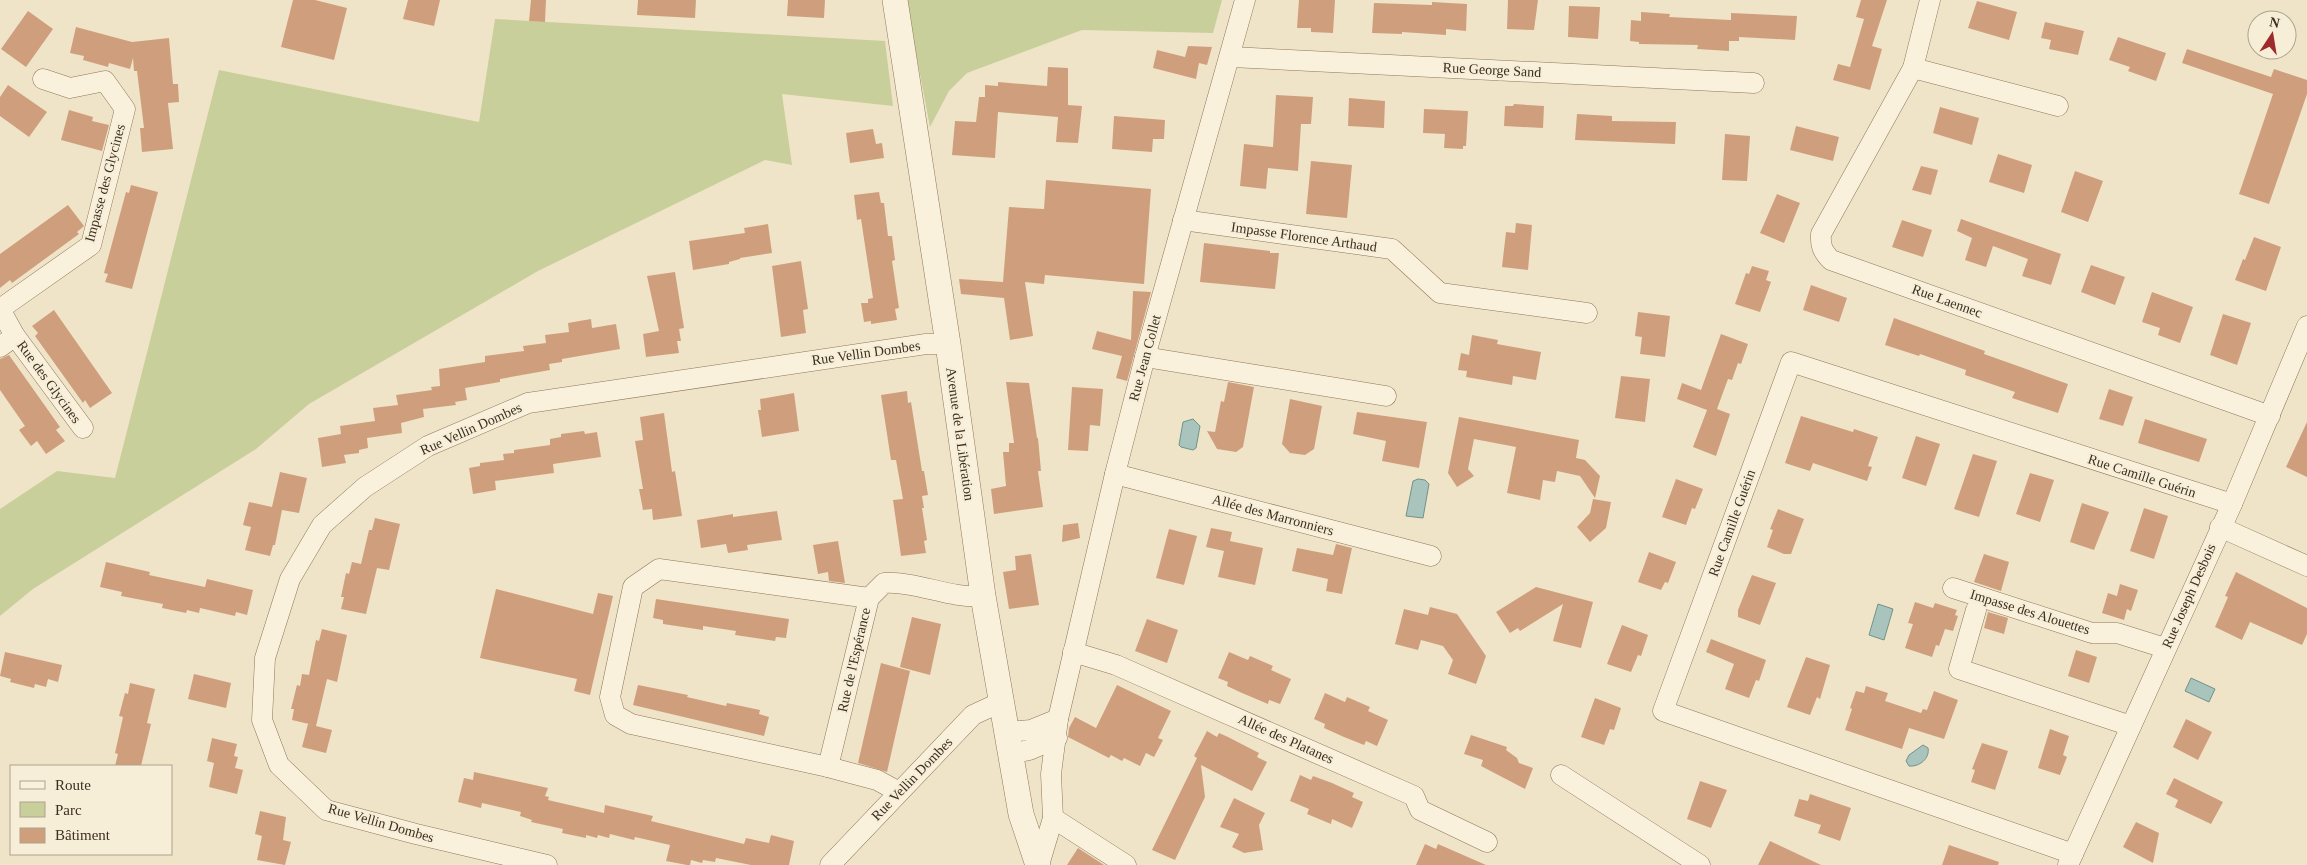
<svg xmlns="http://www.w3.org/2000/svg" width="2307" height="865" font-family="Georgia,serif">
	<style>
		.green { fill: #c9cf9b }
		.water { fill: #a9c4bc; stroke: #6f938a }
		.building { fill: #cf9f7d }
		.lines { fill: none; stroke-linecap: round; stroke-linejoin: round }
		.minor-casing { stroke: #8d765c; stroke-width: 21 }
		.tertiary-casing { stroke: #8d765c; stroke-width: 26 }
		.minor { stroke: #faf1dc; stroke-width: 20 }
		.tertiary { stroke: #faf1dc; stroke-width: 25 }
		.labels { text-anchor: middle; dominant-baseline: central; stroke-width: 4.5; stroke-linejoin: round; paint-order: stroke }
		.street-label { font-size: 14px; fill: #3d2e20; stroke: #f7eed8 }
	</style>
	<rect width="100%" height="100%" fill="#f0e4c8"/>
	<g class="green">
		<polygon points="906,0 1222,0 1213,33 1082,30 967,73 949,91 930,127"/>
		<polygon points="495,19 885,41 893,106 782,94 792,165 765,160 538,271 309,404 256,449 33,589 0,616 0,509 57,471 115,478 219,70 479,122"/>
	</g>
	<g class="water">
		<polygon points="1193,419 1200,426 1196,448 1193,450 1181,447 1179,445 1183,422"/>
		<polygon points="1418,479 1425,480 1429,484 1423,518 1406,516 1413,481"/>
		<polygon points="1878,604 1893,609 1884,640 1869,635"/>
		<polygon points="2191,678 2215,689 2209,702 2185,691"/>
		<path d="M1923,745L1928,748C1930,758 1920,767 1909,766L1906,761L1909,755Z"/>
	</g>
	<g class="building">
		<polygon points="293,0 315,0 347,8 334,60 281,47"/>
		<polygon points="408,0 440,0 434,26 403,19"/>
		<polygon points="531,0 546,0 545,22 529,21"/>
		<polygon points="638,0 696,0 695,18 637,15"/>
		<polygon points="788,0 825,0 824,18 787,16"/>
		<polygon points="1299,0 1335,0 1333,33 1311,32 1311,28 1297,28"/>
		<polygon points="1508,0 1538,0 1534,30 1507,29"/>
		<polygon points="1861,0 1887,0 1872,46 1882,49 1870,90 1833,80 1838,64 1850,67 1864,19 1856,17"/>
		<polygon points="1977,1 2017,12 2009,40 1968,28"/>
		<polygon points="1432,2 1467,4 1466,31 1446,29 1446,35 1402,32 1402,34 1372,33 1374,3 1432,5"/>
		<polygon points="1569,6 1600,7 1598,39 1568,37"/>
		<polygon points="28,11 53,29 26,67 1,49"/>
		<polygon points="1641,12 1670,14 1669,17 1731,20 1731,13 1797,16 1795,40 1739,37 1739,41 1729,41 1729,51 1697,49 1698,45 1639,44 1639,42 1630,41 1631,20 1641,21"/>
		<polygon points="2045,22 2084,31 2078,55 2049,49 2051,40 2041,38"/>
		<polygon points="76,27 132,42 169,38 173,84 178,84 179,102 168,103 173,149 142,152 140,128 144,128 137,71 134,71 133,58 130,69 109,63 108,67 83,60 84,56 70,53"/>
		<polygon points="2118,37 2166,53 2156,81 2128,71 2130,67 2109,60"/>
		<polygon points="1188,46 1212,47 1207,65 1199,63 1196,79 1153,68 1157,50 1185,57"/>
		<polygon points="2187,49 2271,77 2274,69 2307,80 2307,94 2269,204 2239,194 2273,94 2182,63"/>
		<polygon points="1048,67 1068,68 1068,105 1082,106 1078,143 1056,142 1058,117 998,112 995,158 952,155 955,121 976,122 979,97 985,97 985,85 998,86 998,82 1047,86"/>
		<polygon points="8,85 47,112 29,137 0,116 0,97"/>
		<polygon points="1276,95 1313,97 1311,124 1301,124 1298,171 1268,168 1266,189 1240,186 1244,144 1273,147"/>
		<polygon points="1349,98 1385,101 1384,128 1348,126"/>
		<polygon points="1514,104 1544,106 1543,128 1504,126 1505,106 1513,106"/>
		<polygon points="1940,107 1979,118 1972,145 1933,133"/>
		<polygon points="1424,109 1468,111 1466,146 1463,146 1463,149 1444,148 1445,134 1423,133"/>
		<polygon points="69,110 93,117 92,121 109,125 102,151 61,140"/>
		<polygon points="1577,114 1612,116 1612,121 1676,122 1675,144 1575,140"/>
		<polygon points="1114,116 1165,120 1164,139 1153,139 1152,152 1112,149"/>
		<polygon points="1796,126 1839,137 1833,161 1790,150"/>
		<polygon points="873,129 876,144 882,143 884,158 850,163 846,133"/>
		<polygon points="1725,134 1750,136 1747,181 1722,180"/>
		<polygon points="1998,154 2032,165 2024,193 1989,182"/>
		<polygon points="1311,161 1352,165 1347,218 1306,214"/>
		<polygon points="1921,166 1938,170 1931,195 1912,190"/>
		<polygon points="2075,171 2103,181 2088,222 2061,212"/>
		<polygon points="1046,180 1151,189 1144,284 1045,275 1044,284 1025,282 1033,336 1010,340 1004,298 961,294 959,279 1003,282 1009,207 1044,209"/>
		<polygon points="131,185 158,192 132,289 105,282 108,274 104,273 126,192 129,193"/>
		<polygon points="879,192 881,203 884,203 888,236 892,236 895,260 892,261 899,308 895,309 897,320 871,324 871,321 864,322 861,303 868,303 868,299 873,298 861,219 857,220 854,195"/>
		<polygon points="1777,194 1800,203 1784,243 1760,233"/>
		<polygon points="68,205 84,226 77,232 79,234 12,283 10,280 0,288 0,254"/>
		<polygon points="1961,219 2061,254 2051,285 2022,276 2028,259 1993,246 1986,267 1965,260 1972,238 1957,231"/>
		<polygon points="1902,220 1932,230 1923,257 1892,247"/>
		<polygon points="1516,223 1532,225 1528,270 1502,267 1506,232 1515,233"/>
		<polygon points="768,224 772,253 740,258 740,259 729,262 729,264 693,270 689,241 745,233 744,228"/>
		<polygon points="2254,237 2281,247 2266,291 2235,280 2243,259 2245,260"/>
		<polygon points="1204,243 1270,251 1270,253 1279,253 1275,289 1200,282"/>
		<polygon points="801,261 808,309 803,310 806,333 781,337 772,266"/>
		<polygon points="2091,265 2125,277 2115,305 2081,292"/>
		<polygon points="1752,266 1769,271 1766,280 1771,282 1760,312 1735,304 1746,273 1749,274"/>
		<polygon points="675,272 684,328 679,329 681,341 677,341 679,353 646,357 643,334 659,331 647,276"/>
		<polygon points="1811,285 1847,298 1839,322 1803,310"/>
		<polygon points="1133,291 1151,292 1127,381 1116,378 1122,356 1092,349 1097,331 1131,340"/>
		<polygon points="2152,292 2193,307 2180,343 2158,335 2160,328 2142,322"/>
		<polygon points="54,310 112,393 90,408 85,400 83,403 35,336 38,333 32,326"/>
		<polygon points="1638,312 1670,316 1665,357 1640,354 1642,337 1635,336"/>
		<polygon points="2223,314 2251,323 2237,365 2210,355"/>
		<polygon points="1894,318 1985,351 1984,354 2068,384 2058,413 2012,398 2015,392 1965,375 1966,370 1920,354 1919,356 1885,345"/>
		<polygon points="591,319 592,328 616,324 620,349 562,359 562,362 549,364 550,370 500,379 500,382 465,388 467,400 455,402 456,405 423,409 424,417 401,423 402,433 367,438 368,448 359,450 359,453 344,455 346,463 322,467 318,438 341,434 340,426 375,421 373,408 398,405 396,395 432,390 431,387 440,386 439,369 485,362 485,356 524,351 523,346 546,343 545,335 569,332 568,323"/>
		<polygon points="1721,334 1748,344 1741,364 1738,363 1732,380 1728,379 1717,409 1730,414 1716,456 1693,447 1707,410 1677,399 1682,383 1701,390"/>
		<polygon points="1472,335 1498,340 1497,344 1541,352 1536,380 1513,376 1512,385 1466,377 1467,371 1458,370 1461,353 1469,355"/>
		<polygon points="9,355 60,427 56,430 65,441 46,454 37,441 31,446 19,430 25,426 0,390 0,359"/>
		<polygon points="1621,376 1650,379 1645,422 1615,418"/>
		<polygon points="1006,382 1029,383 1037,438 1038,438 1041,471 1038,471 1043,507 994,514 991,489 1006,486 1003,452 1009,452 1009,443 1014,443"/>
		<polygon points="1228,382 1254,387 1243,447 1236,452 1217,449 1207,431 1215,432 1221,401 1224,402"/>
		<polygon points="1072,387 1103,389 1100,426 1090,425 1088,451 1068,450"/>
		<polygon points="2109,389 2133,397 2123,426 2099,419"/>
		<polygon points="907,391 908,403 911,402 922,471 924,471 928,495 922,496 924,508 922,508 927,540 924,541 926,553 901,556 893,500 903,499 896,460 891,460 881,395"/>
		<polygon points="794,393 799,431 762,437 758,410 761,410 760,399"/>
		<polygon points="1290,399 1322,406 1314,449 1305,455 1290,453 1282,444"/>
		<polygon points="1357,412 1427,422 1419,468 1382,461 1386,441 1353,434"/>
		<polygon points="664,413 672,472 675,471 682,516 653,520 652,509 643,510 639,489 643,489 635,441 643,440 640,417"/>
		<polygon points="1801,416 1853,432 1854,429 1878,437 1868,466 1872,467 1867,481 1813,463 1810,471 1785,463"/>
		<polygon points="1459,417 1579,440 1576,458 1585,460 1600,476 1595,498 1580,476 1557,471 1555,482 1543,480 1540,500 1507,493 1516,447 1474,439 1468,469 1474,476 1457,487 1448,473"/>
		<polygon points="2145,419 2207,439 2199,462 2138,443"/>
		<polygon points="2307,422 2307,477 2286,467"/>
		<polygon points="584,431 585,434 597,432 601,457 553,464 554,473 495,481 496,490 473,494 469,468 480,466 480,463 504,460 503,454 514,453 514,450 550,445 550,439 561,437 561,434"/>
		<polygon points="1916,436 1940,444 1926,486 1902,478"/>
		<polygon points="1973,454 1997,461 1979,517 1954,509"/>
		<polygon points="280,472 307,478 299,513 282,510 275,545 273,545 270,556 245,550 251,527 243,525 249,502 272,507"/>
		<polygon points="2030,473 2054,480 2040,522 2016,514"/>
		<polygon points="1676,479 1703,489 1695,509 1692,508 1686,525 1662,517"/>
		<polygon points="1593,499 1611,502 1606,528 1590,542 1577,527 1590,513"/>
		<polygon points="2082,503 2109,512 2094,550 2070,542"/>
		<polygon points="2144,508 2168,516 2154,559 2130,551"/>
		<polygon points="1778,509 1804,519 1791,554 1784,554 1767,547 1773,530 1770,529"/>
		<polygon points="777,511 782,540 747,545 748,550 728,553 726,544 701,548 697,520 733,514 733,517"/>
		<polygon points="375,518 400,524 389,570 377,568 366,614 341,609 344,597 341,597 346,573 349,574 352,562 361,564 369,530 372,530"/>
		<polygon points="1078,523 1080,538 1062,542 1063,525"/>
		<polygon points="1211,528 1232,532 1230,541 1263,548 1255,585 1218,577 1224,551 1206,547"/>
		<polygon points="1169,529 1197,536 1184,585 1156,578"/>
		<polygon points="838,541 845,583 829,581 828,572 818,574 813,545"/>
		<polygon points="1336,544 1352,548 1342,594 1326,591 1328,579 1292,571 1297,548 1333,555"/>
		<polygon points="1649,552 1676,562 1668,583 1665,582 1661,590 1638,582"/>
		<polygon points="1031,554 1039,605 1009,609 1003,572 1016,570 1015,556"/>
		<polygon points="1984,554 2009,562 2001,591 1974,582"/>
		<polygon points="106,562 150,572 149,575 205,587 207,579 253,590 247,615 236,612 235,616 200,608 199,613 187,610 186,613 162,608 163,604 121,596 122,592 100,587"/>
		<polygon points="2236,572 2307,608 2307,634 2302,645 2250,622 2242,640 2215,627 2228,597 2225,596"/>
		<polygon points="1752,575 1776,583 1760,625 1738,617 1738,610"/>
		<polygon points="2120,584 2138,590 2131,611 2127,609 2124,620 2102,613 2108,593 2117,596"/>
		<polygon points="1536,587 1593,602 1581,648 1553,641 1563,604 1520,631 1518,628 1510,633 1496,612"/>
		<polygon points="496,589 593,614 598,593 613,596 590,695 574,691 577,679 480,658"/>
		<polygon points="656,599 789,619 786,638 776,637 775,641 735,635 736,631 703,626 703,630 663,624 663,620 653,618"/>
		<polygon points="1915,602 1933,608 1935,603 1957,610 1955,615 1958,616 1953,631 1945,629 1939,646 1936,645 1932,657 1905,648 1913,624 1908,623"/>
		<polygon points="1430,607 1457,614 1486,656 1476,684 1448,674 1453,660 1443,646 1421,640 1418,650 1395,644 1404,609 1428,615"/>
		<polygon points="1988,612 2008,618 2004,634 1984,628"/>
		<polygon points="912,617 941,624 930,675 900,667"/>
		<polygon points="1147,619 1178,630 1167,663 1135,651"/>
		<polygon points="1622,625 1648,635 1641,656 1638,655 1631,672 1607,664"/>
		<polygon points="322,629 347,635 337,682 327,679 316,726 332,730 326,753 302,747 308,724 313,725 292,720 294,709 291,709 297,685 300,686 302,674 309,675 316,640 319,641"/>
		<polygon points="1711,639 1766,660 1759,681 1756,680 1749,698 1725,689 1734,664 1706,652"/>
		<polygon points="2076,650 2097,657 2089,683 2068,676"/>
		<polygon points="5,652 62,665 58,682 48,679 46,687 35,684 34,688 10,682 11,679 0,676"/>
		<polygon points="1229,652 1248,660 1250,656 1273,666 1271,670 1291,679 1280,704 1269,700 1268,704 1242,693 1227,686 1228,682 1218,678"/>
		<polygon points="1806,657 1830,665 1820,699 1817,697 1810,715 1787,707"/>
		<polygon points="881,663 910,671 887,772 858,763"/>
		<polygon points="194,674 231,683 226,708 188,699"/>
		<polygon points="130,683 155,689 147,723 151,724 141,766 115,766 118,754 115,753 123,717 119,716 125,693 128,694"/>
		<polygon points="638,685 688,695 687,697 726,706 727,703 760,710 759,714 769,717 764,736 633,705"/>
		<polygon points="1117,685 1171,711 1158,738 1163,740 1154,757 1146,753 1140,766 1124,758 1122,761 1111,755 1109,758 1068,737 1069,728 1075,717 1096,728"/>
		<polygon points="1866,686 1888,693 1885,701 1921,713 1923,709 1927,710 1934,691 1958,700 1944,739 1909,728 1902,749 1845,730 1852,709 1850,708 1856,691 1864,693"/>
		<polygon points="1325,693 1345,702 1347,697 1370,707 1368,711 1388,720 1377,746 1366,741 1364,745 1344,737 1324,728 1325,724 1314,719"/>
		<polygon points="1595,698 1621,708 1614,730 1610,729 1604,745 1581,737"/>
		<polygon points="2186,719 2212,732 2198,760 2173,747"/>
		<polygon points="2050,729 2069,736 2063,755 2067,757 2060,775 2038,768"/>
		<polygon points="1207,731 1217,737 1219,733 1228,737 1259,753 1257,757 1267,762 1252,791 1201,765 1205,797 1175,860 1152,850 1197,758 1194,756"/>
		<polygon points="1471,735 1507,747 1506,750 1517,758 1519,763 1533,768 1525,789 1481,766 1483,760 1464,754"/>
		<polygon points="212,738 237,744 234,756 238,757 235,768 243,770 237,794 209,787 214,763 207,761"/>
		<polygon points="1982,743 2008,751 1995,790 1971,782 1975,770 1972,769"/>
		<polygon points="474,772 548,788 545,796 549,797 548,800 604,813 605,805 653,816 651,821 744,844 746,838 769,843 771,835 794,841 789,865 751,865 716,858 715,862 703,860 702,863 691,860 690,865 687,865 666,861 670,845 635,837 634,840 610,834 609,838 598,835 597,838 586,835 586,838 562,833 563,829 531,822 532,820 520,816 521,812 482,803 481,808 458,802 464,778 473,780"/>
		<polygon points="1300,775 1311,780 1313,776 1332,783 1354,793 1352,797 1363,802 1352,828 1332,819 1331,824 1307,814 1309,809 1290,801"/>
		<polygon points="2174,778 2223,802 2211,824 2175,807 2178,800 2166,794"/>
		<polygon points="1700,781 1727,790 1711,828 1687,819"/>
		<polygon points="1810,794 1851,808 1840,841 1818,833 1821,825 1794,816 1799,799 1808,801"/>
		<polygon points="1234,798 1265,813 1259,825 1263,850 1244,853 1232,847 1239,834 1220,827"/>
		<polygon points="260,811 286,817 283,840 291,842 285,865 257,860 262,836 255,834"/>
		<polygon points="2136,822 2159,833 2153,863 2123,847"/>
		<polygon points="1770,841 1821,865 1758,865"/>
		<polygon points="1425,844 1436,849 1438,844 1486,865 1416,865"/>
		<polygon points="1949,845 1999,862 1998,865 1942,865"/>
		<polygon points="1078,848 1104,865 1067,865"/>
	</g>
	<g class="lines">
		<defs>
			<g id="minor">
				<path d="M1930,0L1913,68L1821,234C1820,246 1823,252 1831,260L2270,416"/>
				<polyline points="1231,57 1754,83"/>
				<polyline points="1913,68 2058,106"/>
				<polyline points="43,79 70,88 105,81 125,109 91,245 0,309 15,336 83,428"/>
				<polyline points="1183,220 1392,249 1440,293 1587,313"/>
				<polyline points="0,347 15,336"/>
				<polyline points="1145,357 1386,396"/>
				<polyline points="1115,474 1431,556"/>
				<polyline points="2220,527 2307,566"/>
				<polyline points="1953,588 2092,633 2117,633 2165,648"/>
				<polyline points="1976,610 1959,669 2131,726"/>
				<polyline points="1073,652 1116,665 1414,796 1420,810 1487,842"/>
				<polyline points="1006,732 1031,730 1058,719"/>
				<polyline points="1010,754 1029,750 1057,738"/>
				<polyline points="828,767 631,724 615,715 610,697 633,587 659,569 869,598"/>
				<polyline points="1561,775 1700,865"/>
				<path d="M899,792L877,780L828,767L869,598L884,583C918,581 949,599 983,596"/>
				<polyline points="1053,818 1126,865"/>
				<polyline points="2073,854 1663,711 1791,362 2232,504"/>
				<polyline points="547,865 416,834 326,810 279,765 262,720 265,658 290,579 322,525 365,487 428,446 528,403 926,344 948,344"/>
				<polyline points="830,865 973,715 1001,702"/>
				<polyline points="1039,865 1053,818 1051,774 1058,719 1115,474 1145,357 1245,0"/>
				<polyline points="2068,865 2232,504 2307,326"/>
			</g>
			<polyline id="tertiary" points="895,0 948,344 983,596 1021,814 1038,865"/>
		</defs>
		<use href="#minor" class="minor-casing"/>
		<use href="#tertiary" class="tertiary-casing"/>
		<use href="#minor" class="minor"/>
		<use href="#tertiary" class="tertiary"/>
	</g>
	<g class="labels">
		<g class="street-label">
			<text transform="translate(1492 70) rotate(3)">Rue George Sand</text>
			<text transform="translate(105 183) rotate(-75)">Impasse des Glycines</text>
			<text transform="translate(1304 237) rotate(8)">Impasse Florence Arthaud</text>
			<text transform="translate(1947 301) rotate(20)">Rue Laennec</text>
			<text transform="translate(866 353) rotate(-8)">Rue Vellin Dombes</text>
			<text transform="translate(1145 358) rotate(-75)">Rue Jean Collet</text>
			<text transform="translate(49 382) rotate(54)">Rue des Glycines</text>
			<text transform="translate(471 429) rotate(-24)">Rue Vellin Dombes</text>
			<text transform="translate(960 434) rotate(82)">Avenue de la Libération</text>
			<text transform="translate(2142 476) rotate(18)">Rue Camille Guérin</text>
			<text transform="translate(1273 515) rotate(15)">Allée des Marronniers</text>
			<text transform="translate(1732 523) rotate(-70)">Rue Camille Guérin</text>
			<text transform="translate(2189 596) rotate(-66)">Rue Joseph Desbois</text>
			<text transform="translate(2030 612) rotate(17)">Impasse des Alouettes</text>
			<text transform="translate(854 660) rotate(-77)">Rue de l'Espérance</text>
			<text transform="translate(1286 739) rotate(24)">Allée des Platanes</text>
			<text transform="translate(912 779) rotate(-46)">Rue Vellin Dombes</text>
			<text transform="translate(381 823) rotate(16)">Rue Vellin Dombes</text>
		</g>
	</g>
	<rect x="10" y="765" width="162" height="90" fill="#f7eed8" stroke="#ada18e"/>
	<rect x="20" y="781" width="25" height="8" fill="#faf1dc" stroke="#ada18e"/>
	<text x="55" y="790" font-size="15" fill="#3d2e20">Route</text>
	<rect x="20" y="802" width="25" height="15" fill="#c9cf9b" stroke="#ada18e"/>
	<text x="55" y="815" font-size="15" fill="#3d2e20">Parc</text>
	<rect x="20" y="828" width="25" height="15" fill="#cf9f7d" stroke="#ada18e"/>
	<text x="55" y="840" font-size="15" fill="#3d2e20">Bâtiment</text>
	<g transform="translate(2272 35) rotate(12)"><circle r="24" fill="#f7eed8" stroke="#ada18e"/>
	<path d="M0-4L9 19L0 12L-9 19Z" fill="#9e2a2b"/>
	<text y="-8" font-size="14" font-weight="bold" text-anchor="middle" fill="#3d2e20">N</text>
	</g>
</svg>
